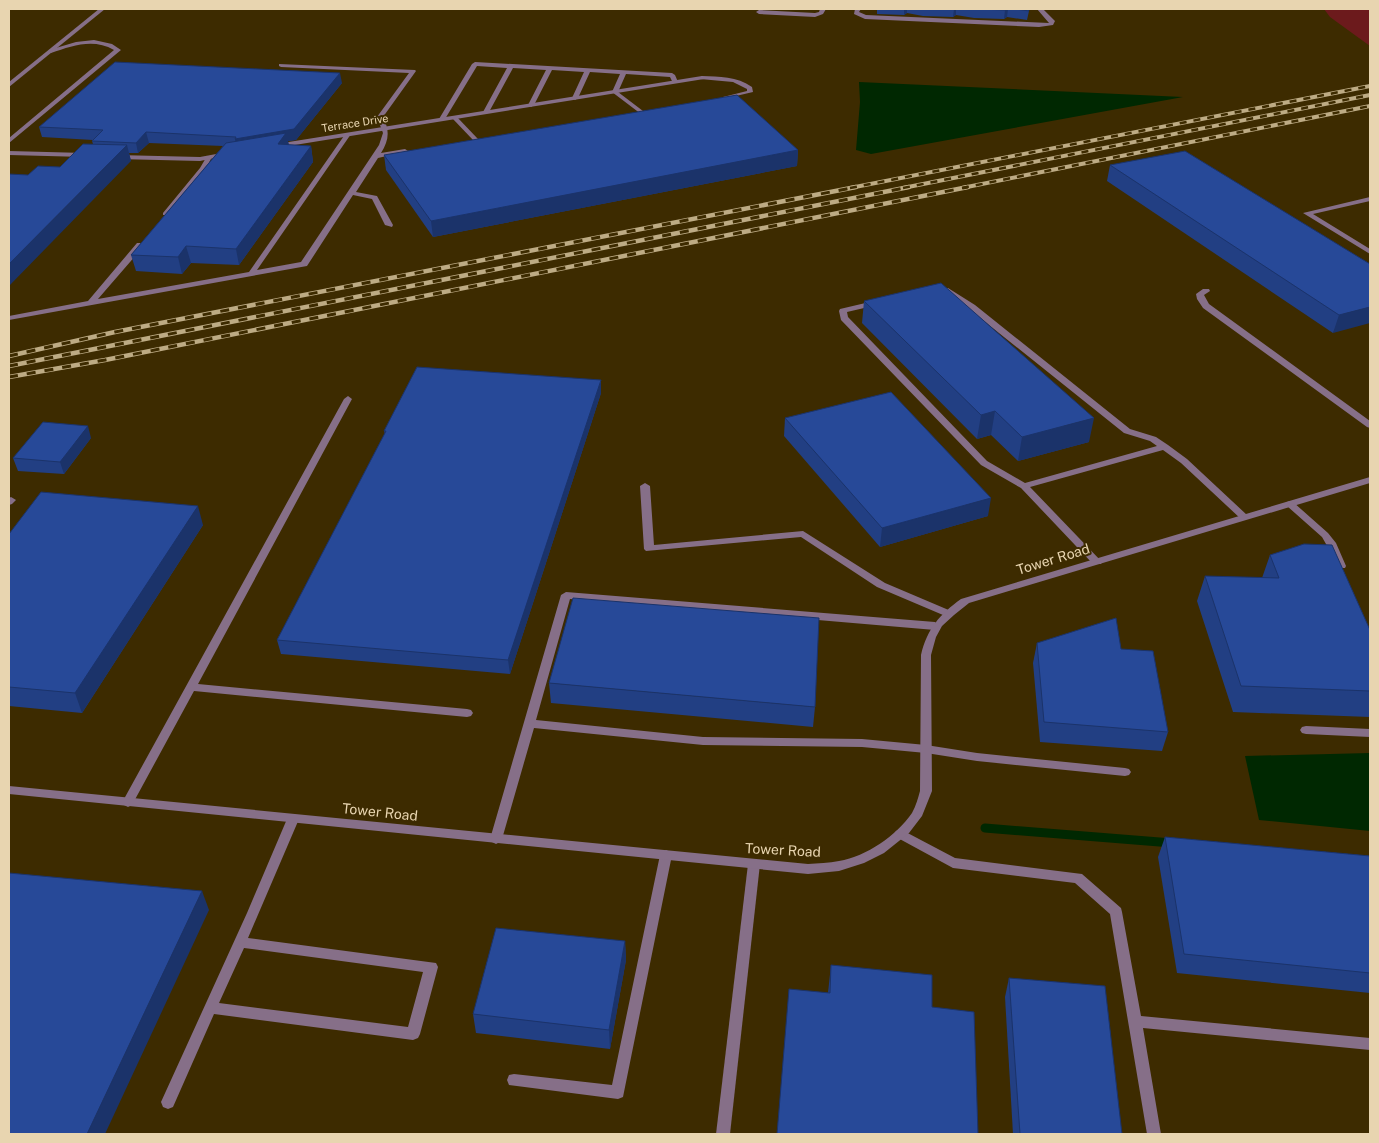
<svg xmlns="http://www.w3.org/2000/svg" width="1379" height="1143" font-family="'Public Sans',sans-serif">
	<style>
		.green { fill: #6c1a1c }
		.water { fill: #002801 }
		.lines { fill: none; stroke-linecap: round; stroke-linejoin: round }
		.stream { stroke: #002801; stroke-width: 9 }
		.service { fill: #866f88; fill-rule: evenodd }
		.minor { fill: #866f88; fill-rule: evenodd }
		.tertiary { fill: #866f88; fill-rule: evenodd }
		.rail-far1-casing { stroke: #bdab84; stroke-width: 4 }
		.rail-casing { stroke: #bdab84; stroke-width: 4.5 }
		.rail-far1 { stroke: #3d2b00; stroke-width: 2.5; stroke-dasharray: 7; stroke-linecap: butt }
		.rail { stroke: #3d2b00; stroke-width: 3; stroke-dasharray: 9; stroke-linecap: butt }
		.wall { fill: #223f83 }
		.shaded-wall { fill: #1b336a }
		.building { fill: #274998; stroke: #1b336a }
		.labels { text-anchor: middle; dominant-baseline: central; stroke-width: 4; stroke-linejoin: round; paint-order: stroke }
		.far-street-label { font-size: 11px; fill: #e8d5b0; stroke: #3d2b00 }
		.street-label { font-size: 14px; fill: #e8d5b0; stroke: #3d2b00 }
	</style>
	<rect width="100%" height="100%" fill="#3d2b00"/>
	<polygon class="green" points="1324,9 1370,9 1370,46 1330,17"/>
	<g class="water">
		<polygon points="859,82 1183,97 871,154 856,150 860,102"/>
		<polygon points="1370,753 1370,831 1259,820 1245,756"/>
	</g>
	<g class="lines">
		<polyline class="stream" points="985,828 1172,843"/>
		<g class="service">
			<polygon points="820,9 826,9 823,14 815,17 759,14 756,12 759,10 815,13 819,12"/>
			<polygon points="855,9 861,9 859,12 866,15 1049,23 1037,9 1043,9 1055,21 1053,25 1039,27 865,19 854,14"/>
			<path d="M94,40L112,44L121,50L9,143V138L114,50C93,38 72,46 51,53L49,52V50L76,42Z"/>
			<polygon points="475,62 672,73 675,75 678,82 673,83 670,77 626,74 618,92 643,111 643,113 641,114 612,92 620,74 590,72 578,98 575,100 572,98 584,72 552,70 534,105 531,107 528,105 546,70 513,68 489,112 486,114 483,112 507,68 477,66 445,119 440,120 439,119 472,64"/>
			<path d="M279,64L415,70L416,71L383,117C390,131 389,140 381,153L405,149L408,151L378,158L356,192L377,196L393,225L392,227L385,225L372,199L353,195L307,266L9,320V316L88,301L137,243H140L144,245L143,247L98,299L249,272L346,133H350L351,134L257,270L301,262L379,145L383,133L377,117L409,73L281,67L279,66Z"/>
			<path d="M702,76C719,77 737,76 752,87L753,92L723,99V97L747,91V89L733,82L700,79L699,78Z"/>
			<polygon points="452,116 456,116 478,139 478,141 474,141 452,118"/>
			<polygon points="207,156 212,157 205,170 167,215 163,215 163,213 200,168"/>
			<polygon points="1370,197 1370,201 1313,214 1370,249 1370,254 1303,213"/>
			<polygon points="942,288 948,288 975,305 1130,429 1156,437 1168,445 1187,459 1247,515 1249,517 1247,519 1241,519 1181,463 1163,450 1030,487 1102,562 1101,564 1093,564 1021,488 981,465 841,320 839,311 840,309 874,301 877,301 877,305 847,312 848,317 987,461 1025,483 1157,446 1150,441 1124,433 969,309 942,292"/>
			<polygon points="1203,289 1209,289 1210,291 1204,295 1209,304 1370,421 1370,428 1367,427 1203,308 1197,299 1196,294"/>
			<polygon points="348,396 352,399 198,684 467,709 471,710 473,713 471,716 467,717 194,691 132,805 128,807 124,805 122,802 124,799 344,399"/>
			<polygon points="645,483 650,486 654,545 803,531 885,583 951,611 952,613 951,615 943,615 877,587 801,537 646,551 644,549 640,486"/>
			<polygon points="11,497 16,500 12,504 9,505 9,498"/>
			<polygon points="1290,501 1293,502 1328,533 1336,543 1346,566 1345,568 1337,568 1326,544 1322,537 1287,506 1285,504 1287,502"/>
			<polygon points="566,592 935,622 940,626 935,630 570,599 536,720 703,737 862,739 926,745 977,753 1125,768 1129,769 1131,772 1129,775 1125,776 977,761 926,753 862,747 703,745 534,728 502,839 500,842 496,844 492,842 490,839 561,595"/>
			<polygon points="1306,726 1370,729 1370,737 1306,734 1302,733 1300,730 1302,727"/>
			<path d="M293,814L297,816L299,819L248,938L436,963L438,967L420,1034L418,1038L413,1040L214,1014L173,1107L168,1109L163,1107L161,1102L247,913L287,819L289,816ZM244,948L423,972L408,1027L219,1003Z"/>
			<polygon points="900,829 955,858 1082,874 1121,908 1122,912 1141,1016 1370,1038 1370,1050 1143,1028 1161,1134 1147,1134 1110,914 1075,883 953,868 896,837 894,834 896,831"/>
			<polygon points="666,850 670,852 672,855 623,1097 618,1099 509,1085 507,1080 509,1075 514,1074 612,1085 660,855 662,852"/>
			<polygon points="754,859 758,861 760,864 730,1134 716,1134 748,864 750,861"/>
		</g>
		<g class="minor">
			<polygon points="702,76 705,78 704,79 276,148 273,146 276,144"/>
			<polygon points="9,151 85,153 88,155 85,157 9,155"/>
			<polygon points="227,152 230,154 229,155 200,161 117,159 114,157 117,155 200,157"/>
			<path d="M1370,477V483L969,603L954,615L942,626L936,637L931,655L932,791L922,816L909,833L884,853L864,863L839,871L808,874L9,794V786L808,864C818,863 829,863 839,861C867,856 896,836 912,813C916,806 918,798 920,791L921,655C927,629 940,614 961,599Z"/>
		</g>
		<polygon class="tertiary" points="99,9 105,9 9,87 9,82"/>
		<defs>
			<g id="rail-far1">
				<polyline points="850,188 1370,86"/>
				<polyline points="903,188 1370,95"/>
				<polyline points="962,188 1370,106"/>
			</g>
			<g id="rail">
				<polyline points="9,356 115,332 856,187"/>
				<polyline points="9,366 909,187"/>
				<polyline points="9,377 105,360 968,187"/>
			</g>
		</defs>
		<use href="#rail-far1" class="rail-far1-casing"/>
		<use href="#rail" class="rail-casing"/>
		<use href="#rail-far1" class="rail-far1"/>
		<use href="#rail" class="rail"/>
	</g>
	<g class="wall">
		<polygon points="877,9 1028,9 1029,11 1027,20 1007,17 1004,19 974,18 956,15 953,17 923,16 907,13 904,15 877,14"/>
		<polygon points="342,83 296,140 288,141 289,145 311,146 313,162 239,265 191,263 182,274 136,271 131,255 223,146 149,143 138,153 129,153 131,161 28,175 60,167 93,144 92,141 93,140 42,137 39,127"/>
		<polygon points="798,150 797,166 433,237 386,170 384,155"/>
		<polygon points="1110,165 1370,264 1333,333 1107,181"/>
		<polygon points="864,301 1089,442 1018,461 991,435 977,439 862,323"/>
		<polygon points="601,380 601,393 510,674 281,654 277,640 385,434 384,431"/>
		<polygon points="785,418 988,516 880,547 784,436"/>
		<polygon points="91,438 64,474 18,471 13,458"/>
		<polygon points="203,525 82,713 9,706 9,534"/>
		<polygon points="1270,555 1370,630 1370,717 1233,712 1197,601 1205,576 1262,578"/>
		<polygon points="1037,643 1121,649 1168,732 1162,751 1040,742 1033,663"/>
		<polygon points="549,683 815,707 813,727 551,703"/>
		<polygon points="1165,837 1370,856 1370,993 1177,973 1158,857"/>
		<polygon points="625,941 626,960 610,1049 476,1033 473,1014"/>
		<polygon points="831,965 932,1007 828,993"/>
		<polygon points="1009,978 1122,1134 1013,1134 1005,997"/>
	</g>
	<g class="shaded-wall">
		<polygon points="904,9 907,9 907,13 904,15"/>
		<polygon points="954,9 956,9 956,15 953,17"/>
		<polygon points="1006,9 1008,9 1007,17 1004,19 1005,10"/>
		<polygon points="340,73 342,83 296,140 288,141 289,148 237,149 235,139"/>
		<polygon points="146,132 149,143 138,153 136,143"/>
		<polygon points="127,145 131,161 9,286 9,264"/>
		<polygon points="311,146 313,162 239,265 236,249"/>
		<polygon points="798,150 797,166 433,237 431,221"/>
		<polygon points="186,246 191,263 182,274 178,257"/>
		<polygon points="1370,307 1370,323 1333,333 1339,315"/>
		<polygon points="601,380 601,393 510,674 508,660"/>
		<polygon points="995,411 991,435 977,439 981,415"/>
		<polygon points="1094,418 1089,442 1018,461 1022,437"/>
		<polygon points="88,426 91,438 64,474 60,462"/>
		<polygon points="991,498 988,516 880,547 882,528"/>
		<polygon points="198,506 203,525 82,713 75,693"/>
		<polygon points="202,891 209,910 105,1134 87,1134"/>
		<polygon points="625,941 626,960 610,1049 609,1030"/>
	</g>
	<g class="building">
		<polygon points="979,9 1006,9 1005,10"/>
		<polygon points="1016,9 1028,9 1029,11"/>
		<polygon points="115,62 340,73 294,129 235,139 236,137 146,132 136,143 92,141 103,130 39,127"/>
		<polygon points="737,95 798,150 431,221 384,155"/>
		<polygon points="286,133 278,144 311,146 236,249 186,246 178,257 131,255 226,143"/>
		<polygon points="83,144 127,145 9,264 9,174 28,175 38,166 60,167"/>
		<polygon points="1185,151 1370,264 1370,307 1339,315 1110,165"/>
		<polygon points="941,283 1094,418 1022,437 995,411 981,415 864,301"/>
		<polygon points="417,367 601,380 508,660 277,640 386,431 384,431"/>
		<polygon points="891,392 991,498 882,528 785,418"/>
		<polygon points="43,422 88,426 60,462 13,458"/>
		<polygon points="41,492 198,506 75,693 9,687 9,534"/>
		<polygon points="1304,544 1332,545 1370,630 1370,691 1241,686 1205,576 1279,578 1270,555"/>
		<polygon points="573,598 819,618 815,707 549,683"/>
		<polygon points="1116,618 1121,649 1153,651 1168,732 1044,722 1037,643"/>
		<polygon points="1165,837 1370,856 1370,973 1184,954"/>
		<polygon points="9,873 202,891 87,1134 9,1134"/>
		<polygon points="496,928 625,941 609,1030 473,1014"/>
		<polygon points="831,965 932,975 932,1007 974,1012 978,1134 777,1134 789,989 830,993"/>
		<polygon points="1009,978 1105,986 1122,1134 1020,1134"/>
	</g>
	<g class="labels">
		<g class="far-street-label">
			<text transform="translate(355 123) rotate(-9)">Terrace Drive</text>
		</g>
		<g class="street-label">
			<text transform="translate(1053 559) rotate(-17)">Tower Road</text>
			<text transform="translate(380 812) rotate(6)">Tower Road</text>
			<text transform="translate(783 850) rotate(3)">Tower Road</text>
		</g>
	</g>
	<rect width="1379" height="1143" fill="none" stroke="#e8d5b0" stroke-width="20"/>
</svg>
